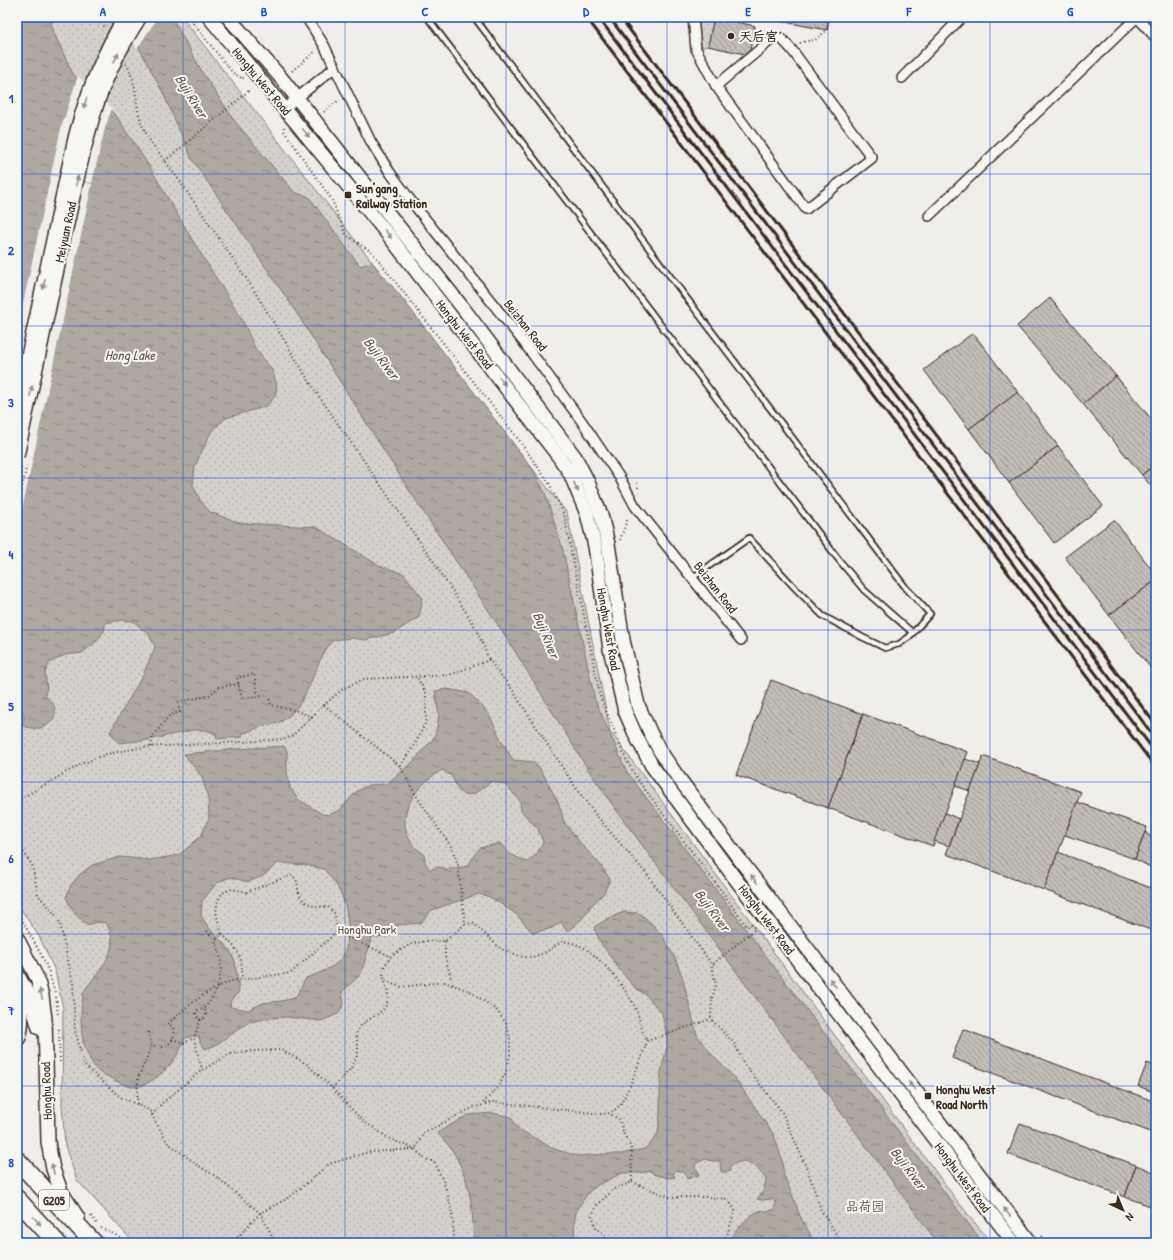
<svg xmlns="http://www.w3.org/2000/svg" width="1173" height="1260" font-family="'Patrick Hand','LXGW WenKai TC',sans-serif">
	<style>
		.green { fill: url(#green-dots); stroke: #887e75 }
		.water { fill: url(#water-ripples); stroke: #81766d; fill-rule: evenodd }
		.pier { fill: #efeeea }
		.building { fill: url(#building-back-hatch); stroke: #3b2a1e }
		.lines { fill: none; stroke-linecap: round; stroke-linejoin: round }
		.lane-casing { stroke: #3b2a1e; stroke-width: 8 }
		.street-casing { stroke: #3b2a1e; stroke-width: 12 }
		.secondary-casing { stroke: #3b2a1e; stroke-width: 16 }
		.highway-casing { stroke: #3b2a1e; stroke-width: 20 }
		.path { stroke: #3b2a1e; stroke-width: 2; stroke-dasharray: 1 3; stroke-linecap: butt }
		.lane { stroke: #f6f6f2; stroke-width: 4.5 }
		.street { stroke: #f6f6f2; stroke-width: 9 }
		.secondary { stroke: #f6f6f2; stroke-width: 13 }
		.highway { stroke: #f6f6f2; stroke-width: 17 }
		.rail { stroke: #3b2a1e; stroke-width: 3 }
		.secondary-bridge-casing { stroke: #3b2a1e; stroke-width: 16; stroke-linecap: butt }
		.path-bridge { stroke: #3b2a1e; stroke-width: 2; stroke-dasharray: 1 3; stroke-linecap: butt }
		.secondary-bridge { stroke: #f6f6f2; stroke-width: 13 }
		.oneway { fill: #989088 }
		.grid { fill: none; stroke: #1d4ed8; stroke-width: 1; stroke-opacity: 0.55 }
		.poi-dot { fill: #3b2a1e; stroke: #f6f6f2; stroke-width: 1.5 }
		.labels { text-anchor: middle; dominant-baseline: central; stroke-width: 4; stroke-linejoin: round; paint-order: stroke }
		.shield { fill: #f6f6f2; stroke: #73675e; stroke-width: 1 }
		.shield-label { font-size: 12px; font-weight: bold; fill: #3b2a1e }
		.poi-label { font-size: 13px; font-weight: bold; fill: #3b2a1e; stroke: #f6f6f2; text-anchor: start }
		.street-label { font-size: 13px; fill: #3b2a1e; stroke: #f6f6f2 }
		.park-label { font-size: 13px; fill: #61544a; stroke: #f6f6f2 }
		.water-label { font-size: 14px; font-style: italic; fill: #64564c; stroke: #f6f6f2 }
		.neatline { fill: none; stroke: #1d4ed8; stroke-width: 1.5 }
		.grid-label { font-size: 13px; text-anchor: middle; font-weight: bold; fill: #1d4ed8 }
	</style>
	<defs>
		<pattern id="green-dots" width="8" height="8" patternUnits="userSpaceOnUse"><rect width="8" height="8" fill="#d4d1cc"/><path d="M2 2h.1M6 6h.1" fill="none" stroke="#b7b4af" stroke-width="1.8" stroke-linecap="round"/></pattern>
		<pattern id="water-ripples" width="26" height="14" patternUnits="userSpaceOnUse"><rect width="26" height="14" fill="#afa8a1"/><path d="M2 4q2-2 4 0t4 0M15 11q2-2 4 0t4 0" fill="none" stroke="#908983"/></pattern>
		<pattern id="building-back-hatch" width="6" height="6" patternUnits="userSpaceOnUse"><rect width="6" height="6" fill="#c2bdb7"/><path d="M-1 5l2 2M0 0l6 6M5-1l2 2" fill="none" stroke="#9f9a94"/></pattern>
	</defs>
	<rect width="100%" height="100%" fill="#efeeea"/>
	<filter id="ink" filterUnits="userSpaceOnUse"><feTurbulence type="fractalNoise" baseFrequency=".025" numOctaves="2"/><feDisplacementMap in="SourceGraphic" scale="8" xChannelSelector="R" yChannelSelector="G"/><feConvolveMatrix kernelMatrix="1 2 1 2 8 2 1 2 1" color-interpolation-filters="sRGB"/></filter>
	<g filter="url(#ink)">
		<g class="green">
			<polygon points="17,17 182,17 567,513 610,731 955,1198 991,1243 134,1243 77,1180 65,1146 62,1104 63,1008 55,971 40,938 17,903"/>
			<polygon points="693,17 714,17 708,46 696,49"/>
		</g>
		<g class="water">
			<path d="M17,17H50L54,33L73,74L117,117L149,166L196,246L242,319L255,348L272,370L277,386L275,396L267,406L226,418L212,430L195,466L193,485L200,500L210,512L240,523L316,527L380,566L393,570L404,574L421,596L422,603L419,617L394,633L365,640L351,638L333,640C311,665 311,707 278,723C272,725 266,725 260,727C254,729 249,732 243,733L242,737L217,739L216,734L206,730H193L148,740L119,743L110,732L143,675L155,647L149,634L133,621L122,620L105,623L104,631L96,642L82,653L65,655L49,663L45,673L47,688L45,695C48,699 54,704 55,708C56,711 55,714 54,717C47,731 34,730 21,725L24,719L23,712L17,709Z"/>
			<polygon points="118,17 170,17 175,23 204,75 234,120 294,192 309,197 360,266 372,262 402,298 532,468 545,493 562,546 595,700 627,772 983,1243 938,1243 619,814 587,768 506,637 407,487 294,309 192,159 163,93 135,40"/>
			<path d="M447,689L469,693L483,707L492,720L501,740L513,760L535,762L541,770L559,804L564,822L582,845L599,863L610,879L604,893L591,906L582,919L567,932L561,922L552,928L533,933L516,914L507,908L490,897L479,894L432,910L421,923L397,925L391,936L372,937L361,974L342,992L344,1004L338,1014L321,1021L286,1017L270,1018L249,1022L214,1046L205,1049L200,1042L199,1036H191L184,1039C183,1042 182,1047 180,1050C172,1066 150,1088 131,1087C125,1086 117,1081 111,1078C107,1076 101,1074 98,1071C91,1064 87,1052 84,1044C80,1032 80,1004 84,992C86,987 91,982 95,977C108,959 119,944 106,923L97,922L88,925C77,917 71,910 66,897L71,885L79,875L92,865L120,857L150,860L179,855L201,836L209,818L208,798L202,777L184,754L236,749L284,746L287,751V772L290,788L298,799L322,814L328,815L340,810L356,792L368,785L386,784L412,763L433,739L436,732L439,715L435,691ZM442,770L452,776L458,790L464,795L474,794L492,781L506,785L520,801L521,811L538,829L543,842L537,854L527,862L510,854L500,843L480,848L475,854L468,866L450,869L437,867L430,870L425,862L424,854C421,851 416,849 414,846C412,844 411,840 409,838C395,811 419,783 442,770ZM278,863L306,865L324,869C329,876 337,884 340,892C349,909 354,949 337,963C328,970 317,974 306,978L295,998L281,1001L263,1003L248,1010L230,1007L231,1000L239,992L235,961L229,949L210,929L201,916L202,901L217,883L230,877L248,882L263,876Z"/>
			<path d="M624,912L639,913L650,922L662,935L675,958L682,976L697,1035L714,1057L734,1077L774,1135L782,1160L784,1176L790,1189L800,1216L815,1243H727C733,1234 749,1214 759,1211C765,1210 770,1212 775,1209L776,1203L772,1199L762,1200L757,1199L764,1190L766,1179L755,1166L743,1161L731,1165L729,1172H721L720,1161H712L706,1159L696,1163L695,1168L698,1171L699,1175L687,1179L685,1173L676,1170L673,1174L675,1177L669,1178L653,1174L652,1171L640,1173H622L598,1185L589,1192L577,1209L574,1223L575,1238L582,1243H473C474,1211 470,1176 451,1149C447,1143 442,1138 437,1133L468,1115L493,1113L511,1117L517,1128L531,1136L554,1149L578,1156L605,1154H621L644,1149L651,1143L658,1133L660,1113V1092L661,1072L667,1047V1038L662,1013L645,994L635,988L616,965L599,940L594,927L609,918Z"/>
		</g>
		<g class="pier">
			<polygon points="116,17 158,17 137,49 133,41"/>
			<polygon points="78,76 112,108 105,128 92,183 51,174 61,128"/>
			<polygon points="51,175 92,184 17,533 17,331"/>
		</g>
		<g class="building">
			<polygon points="714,17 755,26 749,55 708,46"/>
			<polygon points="758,17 829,17 827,30"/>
			<polygon points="1050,298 1116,376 1083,404 1017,326"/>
			<polygon points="973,333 1018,392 969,429 924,370"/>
			<polygon points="1116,376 1156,425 1156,463 1142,475 1083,404"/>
			<polygon points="1018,392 1058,446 1009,483 969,429"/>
			<polygon points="1058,446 1103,506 1054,543 1009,483"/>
			<polygon points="1156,463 1156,492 1142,475"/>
			<polygon points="1114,520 1156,575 1156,580 1109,615 1065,557"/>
			<polygon points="1156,580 1156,669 1153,671 1109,615"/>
			<polygon points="771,680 863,714 828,808 736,775"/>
			<polygon points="863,714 968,752 933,846 828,808"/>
			<polygon points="983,756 1081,792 1044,890 946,854"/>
			<polygon points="965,759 980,764 970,791 955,786"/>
			<polygon points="1077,802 1147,827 1135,859 1065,835"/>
			<polygon points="945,813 959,819 949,846 934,841"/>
			<polygon points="1145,832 1156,841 1156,870 1135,859"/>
			<polygon points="1058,852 1156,890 1156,932 1044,890"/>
			<polygon points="963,1029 1156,1102 1156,1134 952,1058"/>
			<polygon points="1147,1063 1156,1066 1156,1093 1138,1086"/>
			<polygon points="1020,1123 1136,1165 1125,1197 1008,1154"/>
			<polygon points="1136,1165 1156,1173 1156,1208 1125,1197"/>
		</g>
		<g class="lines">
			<defs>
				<g id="lane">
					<polyline points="427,17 839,560 864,590 913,633"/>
					<polyline points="474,17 884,559 906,588 930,614 909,637 899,644 885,648 862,637 823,616 796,589 749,538 692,578"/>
				</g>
				<g id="street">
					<polyline points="306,17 324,45 371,142 389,171 411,201 525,344 583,423 620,478 635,506 741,640"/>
					<polyline points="693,17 696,49 716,86"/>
					<polyline points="1137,17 1156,38"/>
					<polygon points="781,38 792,50 872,158 806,209 716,86 772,39"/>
					<polyline points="902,78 962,17"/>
					<polyline points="285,108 335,67"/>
					<polyline points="929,216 1137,17"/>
				</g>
				<g id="secondary">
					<polyline points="209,17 390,237 559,457 570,473 587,514 595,546 610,649 625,711 636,736 652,766 734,877 1014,1243"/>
					<polyline points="228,17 282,79 466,312 575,457 587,480 601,515 608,544 623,640 638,705 650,732 660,751 675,773 703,811 1031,1243"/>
					<polyline points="17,938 37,978 42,996 45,1019 48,1142 53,1169 61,1191 78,1218"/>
					<polyline points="17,974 28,993 39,1028"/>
				</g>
				<g id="highway">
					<path d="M17,1003C20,1014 21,1025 17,1037"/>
					<polyline points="17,1160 94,1243"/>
					<polyline points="17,1199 57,1243"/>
				</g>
			</defs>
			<use href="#lane" class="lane-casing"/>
			<use href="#street" class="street-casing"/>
			<use href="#secondary" class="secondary-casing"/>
			<use href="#highway" class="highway-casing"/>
			<g class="path">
				<polyline points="95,17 105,27"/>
				<polyline points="188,17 233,73 243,79 243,77"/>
				<polyline points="800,43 802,42 815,40 827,30 829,17"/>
				<polyline points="126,64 130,71 135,88 137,105 141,123 150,141 177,177 250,284 314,389 433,561 476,628 489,660"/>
				<polyline points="292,71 316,51"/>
				<polyline points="324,112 339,100"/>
				<polyline points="284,127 284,131 332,200 346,235 372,252 519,440 549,483 564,514 600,696 626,759 637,779 723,893 747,927 751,924 755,929 712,965"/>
				<polyline points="165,161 251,89"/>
				<polyline points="637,483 638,488"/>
				<polyline points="620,540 627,520"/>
				<polyline points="258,696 254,674 237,678 242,699 268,695 271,705 297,711 312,717"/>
				<polyline points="324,705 400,766 417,797 452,848 458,865 465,924 445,941 426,941 411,944 391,956 383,969 384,980 400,987 444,982 470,991 488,1004 497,1011 506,1023 510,1038 510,1055 506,1072 499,1086 481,1105"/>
				<polyline points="151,747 153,736 170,715 180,712 177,702 208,696 219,687 239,684"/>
				<polyline points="400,766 415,744 426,722 426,693 417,677"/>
				<polyline points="17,801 79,765 106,754 144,747 242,742 285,739 293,735 324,705 344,688 364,679 450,675 489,660 511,688 576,788 595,814 649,877 712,965 716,986 712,998 711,1019 734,1043 744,1064 782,1112 808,1171 821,1210 842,1243"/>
				<polyline points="17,842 32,865 38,895 59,919 73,984 75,1030 84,1065 120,1097 149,1110 167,1142 196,1164 218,1178 260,1213 276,1243"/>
				<polyline points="17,911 44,960 49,972"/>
				<path d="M465,924L473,923L501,949L523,957H533L544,953L563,941C567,942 573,943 578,945C598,953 627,989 636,1009C640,1019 641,1031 647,1041"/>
				<polyline points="207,931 215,940"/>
				<polyline points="337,931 345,936 390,956"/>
				<path d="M222,934C238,950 243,955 242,979"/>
				<polyline points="445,941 445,957 453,985"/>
				<polyline points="50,976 55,993"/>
				<polyline points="56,997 58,1015"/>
				<path d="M200,1020C206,1018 208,1013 204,1009"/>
				<polyline points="59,1029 60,1065"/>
				<polyline points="149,1032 149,1038 152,1045"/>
				<polyline points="172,1039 184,1043 194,1038"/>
				<path d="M332,1088C343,1077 358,1065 358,1048C358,1042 355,1035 358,1030C364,1017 387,1016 388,998C389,993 385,986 384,980"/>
				<path d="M137,1104L138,1078L152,1045C156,1046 159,1047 162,1047C170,1046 177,1036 173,1028C172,1026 170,1025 168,1024C183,1009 199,996 218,987C222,969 223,958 215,940L222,934L216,913L217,903L222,893L232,889L247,892L283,878L293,875C300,885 296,884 299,893C303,906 317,907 328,907L335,914L337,931L327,941L315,951L291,973L231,981L218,987L210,1001L204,1009L198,1010L196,1012V1015L200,1020L194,1038L202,1070"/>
				<path d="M152,1115L162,1103L202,1070L230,1054L254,1051L281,1050L307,1064L332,1088L363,1121L390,1139L415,1149L425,1159L434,1162C445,1182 450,1199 453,1221C453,1229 455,1236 453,1243"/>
				<polyline points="632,1182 669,1197 706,1197 728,1199 735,1211 727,1235 720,1243"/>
				<polyline points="91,1216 98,1225"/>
				<polyline points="101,1228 122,1238 126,1243"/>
				<polyline points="1042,1236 1047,1243"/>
				<path d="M232,1243L260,1213L290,1197L329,1164L369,1152L415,1149L424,1133L472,1108L493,1102L601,1114C608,1114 613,1112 618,1107C625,1101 644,1052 647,1041L711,1019"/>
				<polyline points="608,1243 605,1235 596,1227 592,1216 597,1205 614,1189 632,1182 631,1148 624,1134 619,1119 610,1114"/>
			</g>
			<use href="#lane" class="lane"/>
			<use href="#street" class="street"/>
			<use href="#secondary" class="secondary"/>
			<use href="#highway" class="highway"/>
			<g class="rail">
				<polyline points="586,17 1156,768"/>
				<polyline points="598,17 1156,753"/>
				<polyline points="609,17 1156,739"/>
				<polyline points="620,17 1156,725"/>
			</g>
			<defs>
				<g id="secondary-bridge">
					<path d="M17,407L75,138C86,95 102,55 125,17"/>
					<path d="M17,456C32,388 46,320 61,251C72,203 81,154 96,107C106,75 122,45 140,17"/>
				</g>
			</defs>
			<use href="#secondary-bridge" class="secondary-bridge-casing"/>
			<g class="path-bridge">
				<polyline points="17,488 22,466"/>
				<polyline points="17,510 27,464"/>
			</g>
			<use href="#secondary-bridge" class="secondary-bridge"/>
		</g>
		<defs><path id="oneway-solid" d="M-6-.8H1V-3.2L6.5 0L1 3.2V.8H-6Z"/></defs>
		<g class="oneway">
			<use href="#oneway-solid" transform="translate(116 58) rotate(-63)"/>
			<use href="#oneway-solid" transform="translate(85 103) rotate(109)"/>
			<use href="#oneway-solid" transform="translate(306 133) rotate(51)"/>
			<use href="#oneway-solid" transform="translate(77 181) rotate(-76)"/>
			<use href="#oneway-solid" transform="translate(388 234) rotate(51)"/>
			<use href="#oneway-solid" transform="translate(44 284) rotate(102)"/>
			<use href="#oneway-solid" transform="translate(502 381) rotate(52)"/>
			<use href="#oneway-solid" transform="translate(31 391) rotate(-78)"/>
			<use href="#oneway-solid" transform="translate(576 487) rotate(65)"/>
			<use href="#oneway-solid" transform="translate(754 879) rotate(-127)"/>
			<use href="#oneway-solid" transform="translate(833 983) rotate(-127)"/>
			<use href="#oneway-solid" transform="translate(41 994) rotate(-103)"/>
			<use href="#oneway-solid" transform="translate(912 1086) rotate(-127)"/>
			<use href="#oneway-solid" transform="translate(53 1169) rotate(-103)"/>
			<use href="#oneway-solid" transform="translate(1007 1212) rotate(-127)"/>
			<use href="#oneway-solid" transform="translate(37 1221) rotate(48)"/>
		</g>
	</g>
	<path class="grid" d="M183,17V1243M345,17V1243M506,17V1243M667,17V1243M828,17V1243M990,17V1243M17,174H1156M17,326H1156M17,478H1156M17,630H1156M17,782H1156M17,934H1156M17,1086H1156"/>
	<g class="poi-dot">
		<circle cx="731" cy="36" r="4"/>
		<rect x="344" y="191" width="8" height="8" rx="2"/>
		<rect x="924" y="1092" width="8" height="8" rx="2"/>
	</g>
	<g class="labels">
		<rect class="shield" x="39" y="1190" width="30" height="20" rx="3"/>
		<g class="shield-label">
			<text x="54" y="1200">G205</text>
		</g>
		<g class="poi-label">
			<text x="739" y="36">天后宫</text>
			<text x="356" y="188">Sun'gang<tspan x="356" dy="15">Railway Station</tspan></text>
			<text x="936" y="1089">Honghu West<tspan x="936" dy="15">Road North</tspan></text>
		</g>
		<g class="street-label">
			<text transform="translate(262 81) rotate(50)">Honghu West Road</text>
			<text transform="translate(65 232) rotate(-78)">Meiyuan Road</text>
			<text transform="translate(526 325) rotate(52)">Beizhan Road</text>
			<text transform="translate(465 334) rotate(52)">Honghu West Road</text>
			<text transform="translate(716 587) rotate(52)">Beizhan Road</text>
			<text transform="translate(609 629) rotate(80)">Honghu West Road</text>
			<text transform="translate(767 919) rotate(53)">Honghu West Road</text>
			<text transform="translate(46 1091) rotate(-92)">Honghu Road</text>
			<text transform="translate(963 1177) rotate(53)">Honghu West Road</text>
		</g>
		<g class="park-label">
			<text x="367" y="929">Honghu Park</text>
			<text x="865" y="1206">品荷园</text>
		</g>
		<g class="water-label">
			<text transform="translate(192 96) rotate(58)">Buji River</text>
			<text x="130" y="354">Hong Lake</text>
			<text transform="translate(382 358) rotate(53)">Buji River</text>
			<text transform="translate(547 635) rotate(68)">Buji River</text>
			<text transform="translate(713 910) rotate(53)">Buji River</text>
			<text transform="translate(909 1168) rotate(53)">Buji River</text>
		</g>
	</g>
	<rect width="1173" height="1260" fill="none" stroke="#f6f6f2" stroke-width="44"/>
	<g transform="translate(1123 1210) rotate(136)" stroke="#f6f6f2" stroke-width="3" paint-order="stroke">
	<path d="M0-3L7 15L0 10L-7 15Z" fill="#3b2a1e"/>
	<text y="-6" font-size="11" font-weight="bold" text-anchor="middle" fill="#3b2a1e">N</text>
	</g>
	<rect x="22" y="22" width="1129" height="1216" class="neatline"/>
	<g class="grid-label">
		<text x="103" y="16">A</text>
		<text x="264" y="16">B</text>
		<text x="425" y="16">C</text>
		<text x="586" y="16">D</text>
		<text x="748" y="16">E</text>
		<text x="909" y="16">F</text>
		<text x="1070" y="16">G</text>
		<text x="11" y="103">1</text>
		<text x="11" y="255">2</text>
		<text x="11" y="407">3</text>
		<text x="11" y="559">4</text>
		<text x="11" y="711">5</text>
		<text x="11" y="863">6</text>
		<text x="11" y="1015">7</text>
		<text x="11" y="1167">8</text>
	</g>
</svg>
